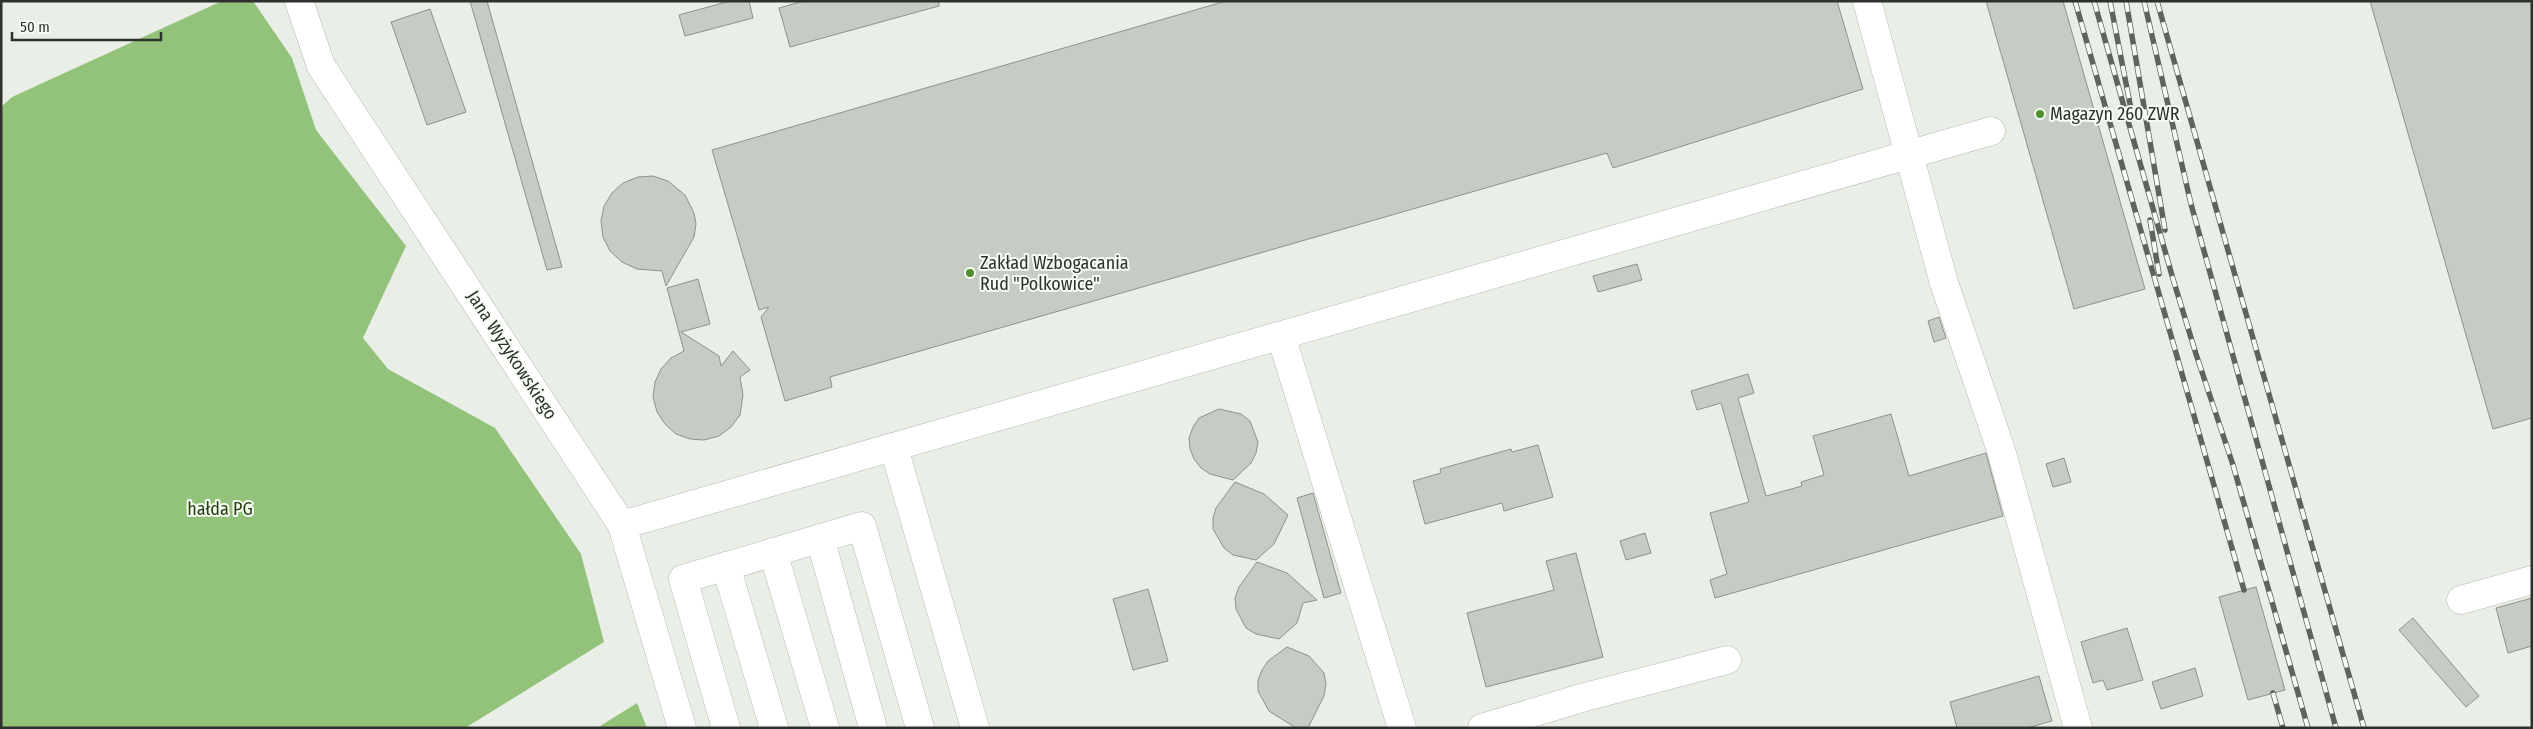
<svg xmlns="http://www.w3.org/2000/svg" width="2533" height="729" font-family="'Fira Sans Condensed',sans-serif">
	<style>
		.forest { fill: #93c37b }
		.building { fill: #c6ccc4; stroke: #8d938b }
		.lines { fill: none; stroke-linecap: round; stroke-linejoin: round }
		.minor-casing { stroke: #b5bbb3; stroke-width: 29 }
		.minor { stroke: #fff; stroke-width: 28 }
		.rail-casing { stroke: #5f625d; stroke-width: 5.5 }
		.rail { stroke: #f6fcf3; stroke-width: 4; stroke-dasharray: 11; stroke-linecap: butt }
		.poi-dot { fill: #528e2d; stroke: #f6fcf3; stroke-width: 2 }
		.labels { text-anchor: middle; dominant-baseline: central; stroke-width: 4; stroke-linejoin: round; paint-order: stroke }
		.poi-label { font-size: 18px; fill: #2e312d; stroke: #f6fcf3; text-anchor: start }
		.street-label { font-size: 18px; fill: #2e312d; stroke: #f6fcf3 }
		.park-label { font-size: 18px; fill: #22410e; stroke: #f6fcf3 }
	</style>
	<rect width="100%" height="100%" fill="#e9eee6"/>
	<g class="forest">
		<polygon points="222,1 253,1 292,58 316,130 406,246 363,338 388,369 495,428 581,554 604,642 465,728 1,728 1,107 12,97"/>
		<polygon points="637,703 647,728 597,728"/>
	</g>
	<g class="building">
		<polygon points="470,1 487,1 562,267 547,270"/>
		<polygon points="730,1 749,1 753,18 685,36 679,15"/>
		<polygon points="804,1 939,1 939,6 790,47 779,8"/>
		<polygon points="1226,1 1837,1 1863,89 1613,168 1607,153 830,377 832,387 785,401 761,317 769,307 759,310 712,150"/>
		<polygon points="1986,1 2063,1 2145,289 2074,309"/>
		<polygon points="2370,1 2532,1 2532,418 2493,429"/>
		<polygon points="430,9 466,112 427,125 391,22"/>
		<polygon points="653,176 668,181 685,195 694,213 696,224 694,237 666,286 662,271 637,269 622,262 610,251 603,237 601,221 604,206 612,193 623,183 638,177"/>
		<polygon points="1637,264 1642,280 1598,292 1593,276"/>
		<polygon points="698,279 710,324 681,332 719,356 721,366 733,351 750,370 740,377 743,395 740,415 731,427 719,436 704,440 690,439 676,434 665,424 657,412 653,397 655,382 661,369 671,358 684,351 667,288"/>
		<polygon points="1939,317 1946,338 1934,342 1928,321"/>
		<polygon points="1748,374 1754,393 1738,398 1766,496 1802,486 1801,482 1824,475 1813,436 1891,414 1909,476 1986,453 2003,516 1715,598 1710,580 1727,574 1710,513 1749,502 1721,403 1697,410 1691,391"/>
		<polygon points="1219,409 1241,414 1250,421 1258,442 1256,453 1251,463 1233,480 1210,474 1201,468 1194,459 1190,449 1189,438 1193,427 1199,418"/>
		<polygon points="1538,445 1553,497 1504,511 1502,503 1425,524 1413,481 1441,473 1440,469 1511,449 1512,452"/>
		<polygon points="2064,458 2071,482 2053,487 2046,464"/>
		<polygon points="1235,482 1264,494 1288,515 1274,544 1256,560 1233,555 1224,548 1213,529 1213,518 1216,508"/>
		<polygon points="1313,493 1341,593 1324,598 1297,498"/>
		<polygon points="1645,533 1651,553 1626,560 1620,541"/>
		<polygon points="1576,553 1603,657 1486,687 1467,613 1554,590 1546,561"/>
		<polygon points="1257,562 1287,573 1317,600 1303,603 1297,623 1279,639 1256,634 1246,628 1236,609 1235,598 1239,587"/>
		<polygon points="2256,587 2285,690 2248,700 2219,597"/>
		<polygon points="1148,589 1168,661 1133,670 1113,599"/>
		<polygon points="2532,598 2532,646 2508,653 2496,608"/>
		<polygon points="2413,618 2479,696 2466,707 2399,630"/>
		<polygon points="2127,628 2143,680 2107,690 2103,680 2093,683 2081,642"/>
		<polygon points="1287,647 1309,656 1324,673 1326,684 1324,696 1308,728 1296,728 1269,711 1258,691 1258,680 1262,670 1268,661"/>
		<polygon points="2195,668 2203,696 2161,709 2152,682"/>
		<polygon points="2039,676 2052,721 2027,728 1957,728 1950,702"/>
	</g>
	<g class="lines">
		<defs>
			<g id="minor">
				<polyline points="299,1 321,66 622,525 682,728"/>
				<polyline points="1867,1 1944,283 2001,450 2078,728"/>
				<polyline points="1281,336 1402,728"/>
				<polyline points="894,448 975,728"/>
				<polyline points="622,525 1991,131"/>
				<polyline points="820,538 873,728"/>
				<polyline points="773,552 825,728"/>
				<polyline points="726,566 774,728"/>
				<polyline points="2461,600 2532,580"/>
				<polyline points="726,728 683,579 862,526 920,728"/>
				<polyline points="1482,728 1585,697 1727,660"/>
			</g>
		</defs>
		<use href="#minor" class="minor-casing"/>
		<use href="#minor" class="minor"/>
		<defs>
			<g id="rail">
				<polyline points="2075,1 2244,590"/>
				<polyline points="2094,1 2173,279 2196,354 2233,465 2308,728"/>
				<polyline points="2110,1 2131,109"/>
				<polyline points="2126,1 2165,230"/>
				<polyline points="2144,1 2191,204 2336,728"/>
				<polyline points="2157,1 2364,728"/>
				<polyline points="2150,220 2159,274"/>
				<polyline points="2273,693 2283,728"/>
			</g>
		</defs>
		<use href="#rail" class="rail-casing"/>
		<use href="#rail" class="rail"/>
	</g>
	<g class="poi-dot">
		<circle cx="2040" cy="114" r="5"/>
		<circle cx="970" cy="273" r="5"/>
	</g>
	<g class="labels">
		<g class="poi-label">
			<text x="2050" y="114">Magazyn 260 ZWR</text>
			<text x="980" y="263">Zakład Wzbogacania<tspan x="980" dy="21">Rud "Polkowice"</tspan></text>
		</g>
		<g class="street-label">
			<text transform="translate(512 355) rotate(57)">Jana Wyżykowskiego</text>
		</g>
		<g class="park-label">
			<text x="220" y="509">hałda PG</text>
		</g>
	</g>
	<rect width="2533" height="729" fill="none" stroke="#2e312d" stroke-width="5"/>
	<path d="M12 32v8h149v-8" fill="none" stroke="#2e312d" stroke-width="2.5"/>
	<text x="20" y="32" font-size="15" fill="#2e312d" stroke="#f6fcf3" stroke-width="4" paint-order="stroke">50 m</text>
</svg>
